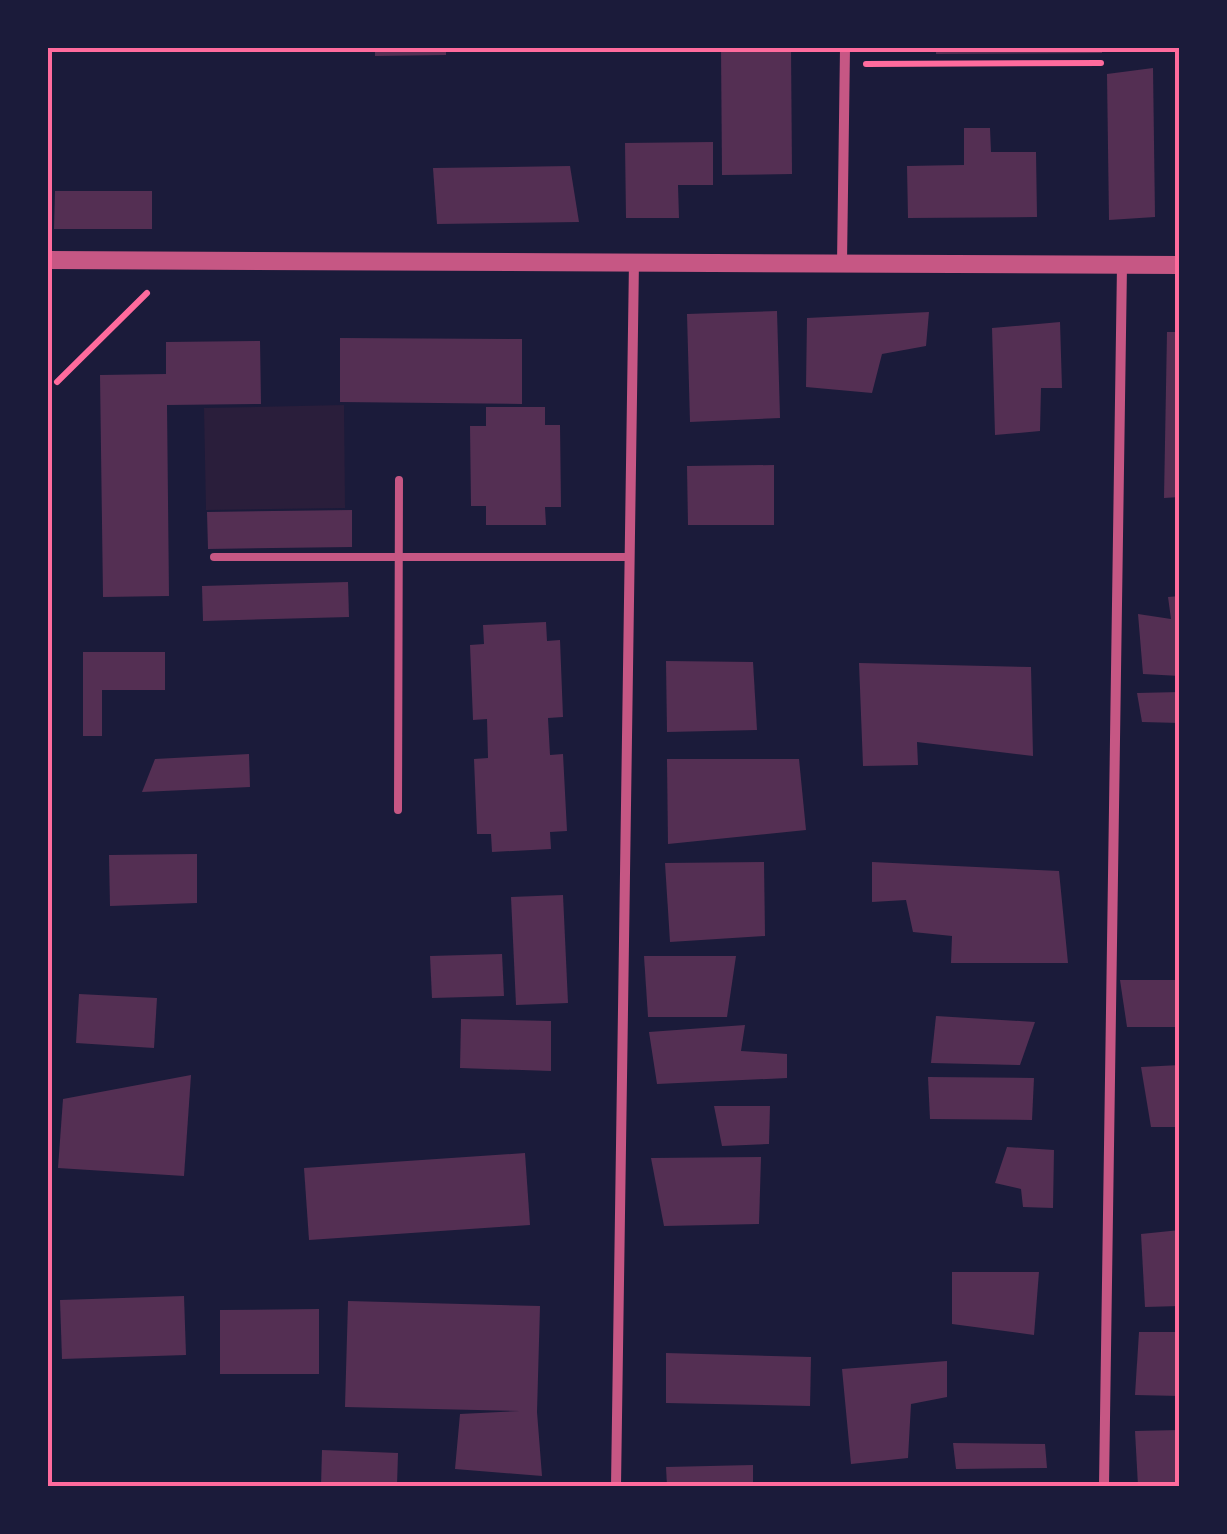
<svg xmlns="http://www.w3.org/2000/svg" width="1227" height="1534" font-family="'Fira Sans Condensed',sans-serif">
	<style>
		.green { fill: #2a1e3b }
		.building { fill: #542f53 }
		.lines { fill: none; stroke-linecap: round; stroke-linejoin: round }
		.path { stroke: #ff6b9d; stroke-width: 6 }
		.service { stroke: #c65784; stroke-width: 8 }
		.minor { stroke: #c65784; stroke-width: 10 }
		.tertiary { stroke: #c65784; stroke-width: 18 }
		.neatline { fill: none; stroke: #ff6b9d; stroke-width: 4 }
	</style>
	<rect width="100%" height="100%" fill="#1b1b3a"/>
	<polygon class="green" points="344,405 345,508 206,510 204,408"/>
	<g class="building">
		<polygon points="375,48 446,48 446,55 375,56"/>
		<polygon points="721,48 791,48 792,174 722,175"/>
		<polygon points="936,48 1102,48 1102,53 936,54"/>
		<polygon points="1153,68 1155,217 1109,220 1107,74"/>
		<polygon points="964,128 990,128 991,152 1036,152 1037,217 908,218 907,166 964,165"/>
		<polygon points="713,142 713,185 678,185 679,218 626,218 625,143"/>
		<polygon points="570,166 579,222 437,224 433,168"/>
		<polygon points="55,191 152,191 152,229 54,229"/>
		<polygon points="777,311 780,418 690,422 687,314"/>
		<polygon points="929,312 926,346 882,354 872,393 806,387 807,318"/>
		<polygon points="1060,322 1062,388 1041,388 1040,431 995,435 992,328"/>
		<polygon points="1167,332 1180,332 1180,497 1164,498"/>
		<polygon points="340,338 522,339 522,404 340,402"/>
		<polygon points="260,341 261,404 167,405 169,596 103,597 100,375 166,374 166,342"/>
		<polygon points="486,407 545,407 545,425 560,425 561,507 545,507 546,525 486,525 486,506 471,506 470,426 486,426"/>
		<polygon points="774,465 774,525 688,525 687,466"/>
		<polygon points="352,510 352,547 208,549 207,512"/>
		<polygon points="348,582 349,617 203,621 202,586"/>
		<polygon points="1180,596 1180,676 1143,674 1138,614 1171,619 1168,597"/>
		<polygon points="546,622 547,641 560,640 563,717 548,718 550,755 563,754 567,831 550,832 551,849 492,852 491,834 477,834 474,759 488,758 487,719 473,720 470,645 484,644 483,625"/>
		<polygon points="83,652 165,652 165,690 102,690 102,736 83,736"/>
		<polygon points="666,661 753,662 757,730 667,732"/>
		<polygon points="859,663 1031,667 1033,756 917,742 918,765 863,766"/>
		<polygon points="1180,692 1180,723 1142,722 1137,693"/>
		<polygon points="249,754 250,787 142,792 155,759"/>
		<polygon points="667,759 799,759 806,830 668,844"/>
		<polygon points="197,854 197,903 110,906 109,855"/>
		<polygon points="764,862 765,936 670,942 665,863"/>
		<polygon points="872,862 1059,871 1068,963 951,963 952,936 913,932 906,900 872,902"/>
		<polygon points="563,895 568,1003 516,1005 511,897"/>
		<polygon points="502,954 504,996 432,998 430,956"/>
		<polygon points="644,956 736,956 727,1017 648,1017"/>
		<polygon points="1120,980 1180,980 1180,1027 1127,1027"/>
		<polygon points="79,994 157,998 154,1048 76,1043"/>
		<polygon points="936,1016 1035,1022 1020,1065 931,1063"/>
		<polygon points="461,1019 551,1021 551,1071 460,1068"/>
		<polygon points="745,1025 741,1051 787,1054 787,1078 657,1084 649,1032"/>
		<polygon points="1180,1065 1180,1127 1151,1127 1141,1067"/>
		<polygon points="191,1075 184,1176 58,1168 63,1099"/>
		<polygon points="928,1077 1034,1078 1032,1120 930,1119"/>
		<polygon points="714,1106 770,1106 769,1144 722,1146"/>
		<polygon points="1007,1147 1054,1150 1053,1208 1023,1207 1021,1189 995,1183"/>
		<polygon points="525,1153 530,1225 309,1240 304,1168"/>
		<polygon points="761,1157 759,1224 664,1226 651,1158"/>
		<polygon points="1180,1230 1180,1306 1145,1307 1141,1234"/>
		<polygon points="952,1272 1039,1272 1034,1335 952,1324"/>
		<polygon points="184,1296 186,1355 62,1359 60,1300"/>
		<polygon points="348,1301 540,1306 537,1412 542,1476 455,1469 460,1414 520,1411 345,1407"/>
		<polygon points="319,1309 319,1374 220,1374 220,1310"/>
		<polygon points="1139,1332 1180,1332 1180,1396 1135,1395"/>
		<polygon points="666,1353 811,1357 810,1406 666,1403"/>
		<polygon points="947,1361 947,1397 911,1404 908,1458 851,1464 842,1369"/>
		<polygon points="1180,1430 1180,1486 1138,1486 1135,1431"/>
		<polygon points="953,1443 1045,1444 1047,1468 956,1469"/>
		<polygon points="322,1450 398,1453 397,1486 321,1486"/>
		<polygon points="753,1465 753,1486 667,1486 666,1467"/>
	</g>
	<g class="lines">
		<g class="path">
			<polyline points="866,64 1101,63"/>
			<polyline points="57,382 147,293"/>
		</g>
		<g class="service">
			<polyline points="214,557 628,557"/>
			<polyline points="398,810 399,480"/>
		</g>
		<g class="minor">
			<polyline points="842,263 845,48"/>
			<polyline points="616,1486 634,261"/>
			<polyline points="1104,1486 1122,265"/>
		</g>
		<polyline class="tertiary" points="48,260 1180,265"/>
	</g>
	<rect width="1227" height="1534" fill="none" stroke="#1b1b3a" stroke-width="100"/>
	<rect x="50" y="50" width="1127" height="1434" class="neatline"/>
</svg>
